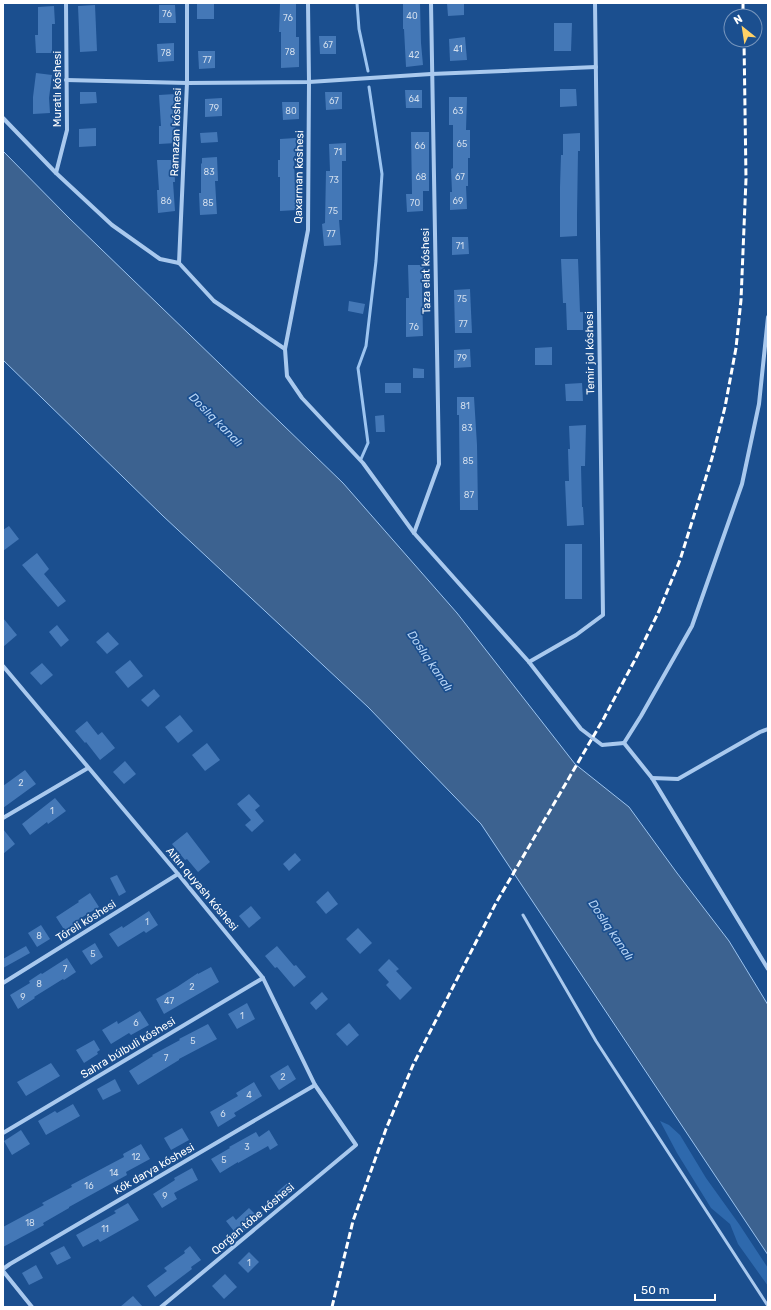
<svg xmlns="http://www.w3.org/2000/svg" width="771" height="1310" font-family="Rubik,sans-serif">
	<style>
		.green { fill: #2e69ad }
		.water { fill: #3c6290; stroke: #9cc4f0 }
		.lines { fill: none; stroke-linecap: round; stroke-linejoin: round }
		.stream { stroke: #9cc4f0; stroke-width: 3 }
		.building { fill: #4478b7 }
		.service { stroke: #a9c9ee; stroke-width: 3 }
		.minor { stroke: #a9c9ee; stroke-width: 4 }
		.rail { stroke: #fff; stroke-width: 3; stroke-dasharray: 7 3; stroke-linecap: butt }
		.labels { text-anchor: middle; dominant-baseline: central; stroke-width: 3.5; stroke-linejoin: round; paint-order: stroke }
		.number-label { font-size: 9px; fill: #d0dded }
		.street-label { font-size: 11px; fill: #fff; stroke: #1b4f8f }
		.water-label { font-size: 12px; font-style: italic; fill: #b5d3f5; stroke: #1b4f8f }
	</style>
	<rect width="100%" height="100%" fill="#1b4f8f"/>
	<polygon class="green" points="660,1121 669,1125 680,1135 706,1178 739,1224 768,1268 768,1286 738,1244 730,1224 711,1208 677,1153"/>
	<polygon class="water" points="3,151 69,218 343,483 457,613 575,764 629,807 677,873 729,941 768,1005 768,1255 481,824 368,707 163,516 3,360"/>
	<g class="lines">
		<g class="stream">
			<polyline points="357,3 359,29 368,71"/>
			<polyline points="361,459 368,443 358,368 366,346 376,261 382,174 369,87"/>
		</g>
	</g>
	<g class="building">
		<rect x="197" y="3" width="17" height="16"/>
		<polygon points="403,3 420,3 421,43 423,65 406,67 404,29 403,29"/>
		<polygon points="447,3 464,3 464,15 448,16"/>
		<polygon points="280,4 296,4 296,37 299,37 299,67 281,68 281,32 279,32"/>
		<polygon points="95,5 97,51 80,52 78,6"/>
		<polygon points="159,5 175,5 176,23 159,23"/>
		<polygon points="54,6 55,24 52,24 52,53 36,53 35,35 38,35 38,7"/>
		<polygon points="554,23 572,23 571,51 554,51"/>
		<polygon points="319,36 336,36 336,54 320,54"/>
		<polygon points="465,37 467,60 450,61 449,39"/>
		<polygon points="174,43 174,61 158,62 157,44"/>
		<polygon points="198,51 215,51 215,68 199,69"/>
		<polygon points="36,73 52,75 49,98 50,113 33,114 33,97"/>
		<polygon points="560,89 576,89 577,106 560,107"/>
		<polygon points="405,90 422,90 422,108 406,108"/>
		<polygon points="80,92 96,92 97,103 80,104"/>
		<polygon points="325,92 342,92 342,109 326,110"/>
		<polygon points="175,94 177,116 175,117 176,143 159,144 159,126 161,126 159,95"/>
		<polygon points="449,97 467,97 466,130 470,130 470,158 468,158 468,186 466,186 467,209 450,210 450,192 452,192 451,169 453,168 453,125 449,125"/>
		<polygon points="222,98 222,116 205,117 205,99"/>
		<polygon points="282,102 299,102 299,119 283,120"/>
		<polygon points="96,128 96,146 79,147 79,129"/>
		<polygon points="217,132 218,142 201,143 200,133"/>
		<polygon points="411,132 429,132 429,191 423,191 423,211 407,212 406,194 412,194"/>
		<polygon points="580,133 580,151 578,151 577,215 577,236 560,237 560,187 561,155 563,155 563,134"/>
		<polygon points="296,138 297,156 294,156 295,192 297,192 297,210 280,211 280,177 278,177 278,160 280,160 280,139"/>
		<polygon points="346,143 346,161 342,161 342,220 339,220 341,245 324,246 322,224 325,223 326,171 330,171 329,144"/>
		<polygon points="217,157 218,181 215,181 217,214 200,215 199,193 201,193 201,164 202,163 202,158"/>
		<polygon points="157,160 174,160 175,182 173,182 175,211 158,213 157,190 159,190"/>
		<polygon points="452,237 468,237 469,254 452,255"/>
		<polygon points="561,259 578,259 580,312 583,312 583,330 567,330 566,303 563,303"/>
		<polygon points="408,265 424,265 425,283 422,283 423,336 406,337 406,298 409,298"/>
		<polygon points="470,289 472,333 455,333 454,290"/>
		<polygon points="349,301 365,304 363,314 348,311"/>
		<polygon points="552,347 552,365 535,365 535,348"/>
		<polygon points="470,349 471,367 454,368 454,350"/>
		<polygon points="413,368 424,369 424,378 413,378"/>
		<rect x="385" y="383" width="16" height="10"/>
		<polygon points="582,383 583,401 566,401 565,384"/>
		<polygon points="457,397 474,397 477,445 478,510 460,510 459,415 457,415"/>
		<polygon points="384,415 385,432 376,432 375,416"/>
		<polygon points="586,425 585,466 581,466 582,507 583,507 584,525 567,526 565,481 569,481 568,449 570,449 569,426"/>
		<polygon points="9,526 19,539 3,551 3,530"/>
		<rect x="565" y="544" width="17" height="55"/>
		<polygon points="37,553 49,569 44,574 66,601 58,607 22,565"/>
		<polygon points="3,618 17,635 3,647"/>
		<polygon points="57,625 69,640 61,647 49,632"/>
		<polygon points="108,632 119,644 107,654 96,642"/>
		<polygon points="130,660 143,676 128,688 115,672"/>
		<polygon points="42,663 53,675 41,685 30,673"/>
		<polygon points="154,689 160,696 148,707 141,700"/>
		<polygon points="180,715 193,731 178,743 165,727"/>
		<polygon points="87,721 98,735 102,732 115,748 100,760 86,742 85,743 75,731"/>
		<polygon points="207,743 220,760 205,771 192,755"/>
		<polygon points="125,761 136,774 124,784 113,772"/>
		<polygon points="25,770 36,784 3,808 3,786"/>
		<polygon points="249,794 260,806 255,810 264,821 252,832 245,825 251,820 237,804"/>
		<polygon points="55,798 66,811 48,824 47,822 30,835 22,824"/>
		<polygon points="3,829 15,844 3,854"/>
		<polygon points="187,832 210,862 198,872 187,859 185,860 172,844"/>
		<polygon points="295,853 301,860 289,871 283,864"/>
		<polygon points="117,875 126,892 119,896 110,878"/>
		<polygon points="328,891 338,904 326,914 316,902"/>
		<polygon points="90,893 99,907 76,921 77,923 65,931 56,917 79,902 78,901"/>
		<polygon points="251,906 261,918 249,928 239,916"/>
		<polygon points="149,911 158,925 146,933 144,931 118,947 109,934 122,926 123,928"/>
		<polygon points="41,925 50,939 37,947 28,933"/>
		<polygon points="358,928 372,943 360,954 346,939"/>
		<polygon points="95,943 103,957 91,965 82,951"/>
		<polygon points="26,946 30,953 3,968 3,959"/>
		<polygon points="277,946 294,966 296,965 306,977 294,987 277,967 275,968 265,956"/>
		<polygon points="67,958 76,972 64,980 63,979 34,997 35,998 18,1009 10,995 30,983 29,981 41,973 42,974"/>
		<polygon points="389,959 399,969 396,971 412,988 400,1000 386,985 389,982 378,970"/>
		<polygon points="211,967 219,982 164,1014 156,999 177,987 198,973 198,974"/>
		<polygon points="322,992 328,999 316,1010 310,1003"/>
		<polygon points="247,1003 255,1019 237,1029 228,1014"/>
		<polygon points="140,1011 149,1025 131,1035 129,1033 111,1044 102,1030 117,1021 118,1024"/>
		<polygon points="349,1023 359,1035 347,1046 336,1034"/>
		<polygon points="208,1024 217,1039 179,1059 179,1060 138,1085 129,1071 153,1056 152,1055 180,1040 179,1039"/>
		<polygon points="94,1040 100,1050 97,1052 98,1054 84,1063 76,1050"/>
		<polygon points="51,1063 60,1076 26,1096 17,1082"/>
		<polygon points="288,1065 296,1079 279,1090 270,1076"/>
		<polygon points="115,1079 121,1091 103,1100 97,1089"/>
		<polygon points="254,1082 262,1096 234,1113 236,1116 218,1127 210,1112 238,1096 236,1093"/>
		<polygon points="73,1104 80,1116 46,1135 38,1121 55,1111 57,1113"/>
		<polygon points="182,1128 189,1140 171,1150 164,1138"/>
		<polygon points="21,1130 30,1144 12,1155 4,1141"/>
		<polygon points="269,1130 278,1145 270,1150 268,1146 238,1163 238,1162 220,1173 211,1159 230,1148 229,1147 256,1132 259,1137"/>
		<polygon points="141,1144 150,1159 126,1172 127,1175 69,1207 69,1208 43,1223 44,1225 3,1247 3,1227 44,1205 42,1203 72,1187 71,1185 124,1157 123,1154"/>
		<polygon points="192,1168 198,1180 174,1193 177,1199 162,1208 153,1194 175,1180 174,1178"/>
		<polygon points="290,1181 295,1187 282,1199 277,1192"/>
		<polygon points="128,1203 139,1220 100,1242 98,1239 83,1247 76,1235 116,1213 114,1211"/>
		<polygon points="249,1208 259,1218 247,1229 237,1235 226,1221 233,1216 236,1220"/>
		<polygon points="64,1246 71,1258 57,1265 50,1253"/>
		<polygon points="190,1246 201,1260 191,1267 192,1269 155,1297 147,1286 167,1271 164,1268 185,1253 184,1251"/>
		<polygon points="249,1252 259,1262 248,1273 238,1263"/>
		<polygon points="36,1265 43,1278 29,1285 22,1273"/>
		<polygon points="225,1274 237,1287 224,1299 212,1286"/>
		<polygon points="133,1296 143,1307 120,1307"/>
	</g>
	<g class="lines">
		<polyline class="service" points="523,915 596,1041 768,1306"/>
		<g class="minor">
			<polyline points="66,80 187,83 309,82 431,74 596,67"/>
			<polyline points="3,118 56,173 112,225 160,259 179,263 214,301 285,349 287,376 302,398 363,463 414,533 529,662 581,729 602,745 624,743"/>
			<polyline points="56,173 67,130 66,3"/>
			<polyline points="179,263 187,83 187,3"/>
			<polyline points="285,349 308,230 309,82 308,3"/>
			<polyline points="414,533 439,464 431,3"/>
			<polyline points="529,662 576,635 603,615 595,3"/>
			<polyline points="3,666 178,874 263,978 315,1085 356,1145 161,1307"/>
			<polyline points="624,743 641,716 692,626 742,484 759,404 768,317"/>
			<polyline points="624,743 652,778 768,969"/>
			<polyline points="652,778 678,779 760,732 768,729"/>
			<polyline points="3,818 88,768"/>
			<polyline points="3,983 178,874"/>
			<polyline points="3,1133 263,978"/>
			<polyline points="3,1269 10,1264 315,1085"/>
			<polyline points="3,1271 32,1307"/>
		</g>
		<g class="rail">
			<polyline points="743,3 743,16"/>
			<polyline points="332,1307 353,1221 386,1129 413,1065 496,903 604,718 637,656 659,611 680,560 712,458 725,407 736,348 741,300 746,179 744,40"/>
		</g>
	</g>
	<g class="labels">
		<g class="number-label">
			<text x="167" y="14">76</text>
			<text x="412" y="16">40</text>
			<text x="288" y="18">76</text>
			<text x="328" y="45">67</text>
			<text x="458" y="49">41</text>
			<text x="290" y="52">78</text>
			<text x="166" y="53">78</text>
			<text x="414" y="55">42</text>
			<text x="207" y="60">77</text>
			<text x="414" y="99">64</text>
			<text x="334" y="101">67</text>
			<text x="214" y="108">79</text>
			<text x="291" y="111">80</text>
			<text x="458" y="111">63</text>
			<text x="462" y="144">65</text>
			<text x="420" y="146">66</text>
			<text x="338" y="152">71</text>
			<text x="209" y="172">83</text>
			<text x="421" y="177">68</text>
			<text x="460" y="177">67</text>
			<text x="334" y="180">73</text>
			<text x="166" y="201">86</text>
			<text x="458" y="201">69</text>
			<text x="208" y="203">85</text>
			<text x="415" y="203">70</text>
			<text x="333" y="211">75</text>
			<text x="331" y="234">77</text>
			<text x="460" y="246">71</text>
			<text x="462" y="299">75</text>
			<text x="463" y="324">77</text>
			<text x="414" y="327">76</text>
			<text x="462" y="358">79</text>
			<text x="465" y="406">81</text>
			<text x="467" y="428">83</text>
			<text x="468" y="461">85</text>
			<text x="469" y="495">87</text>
			<text x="21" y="783">2</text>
			<text x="52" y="811">1</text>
			<text x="147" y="922">1</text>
			<text x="39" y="936">8</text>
			<text x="93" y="954">5</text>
			<text x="65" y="969">7</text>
			<text x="39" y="984">8</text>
			<text x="192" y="987">2</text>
			<text x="23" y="997">9</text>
			<text x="169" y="1001">47</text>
			<text x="242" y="1016">1</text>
			<text x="136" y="1023">6</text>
			<text x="193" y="1041">5</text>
			<text x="166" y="1058">7</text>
			<text x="283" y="1077">2</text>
			<text x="249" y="1095">4</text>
			<text x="223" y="1114">6</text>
			<text x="247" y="1147">3</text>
			<text x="136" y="1157">12</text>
			<text x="224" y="1160">5</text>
			<text x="114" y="1173">14</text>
			<text x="89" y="1186">16</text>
			<text x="165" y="1196">9</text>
			<text x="30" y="1223">18</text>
			<text x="105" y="1229">11</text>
			<text x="249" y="1263">1</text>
		</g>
		<g class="street-label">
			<text transform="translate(57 89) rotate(-90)">Muratlı kóshesi</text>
			<text transform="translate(176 132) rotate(-88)">Ramazan kóshesi</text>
			<text transform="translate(299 177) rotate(-89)">Qaxarman kóshesi</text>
			<text transform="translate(426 271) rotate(-91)">Taza elat kóshesi</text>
			<text transform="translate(590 353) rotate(-91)">Temir jol kóshesi</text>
			<text transform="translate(202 889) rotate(50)">Altın quyash kóshesi</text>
			<text transform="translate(86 921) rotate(-32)">Tóreli kóshesi</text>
			<text transform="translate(128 1048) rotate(-31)">Sahra búlbuli kóshesi</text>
			<text transform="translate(154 1169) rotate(-30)">Kók darya kóshesi</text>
			<text transform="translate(253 1219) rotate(-40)">Qorǵan tóbe kóshesi</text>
		</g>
		<g class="water-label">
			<text transform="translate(216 420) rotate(45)">Doslıq kanalı</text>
			<text transform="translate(430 661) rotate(56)">Doslıq kanalı</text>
			<text transform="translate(611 930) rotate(56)">Doslıq kanalı</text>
		</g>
	</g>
	<rect width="771" height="1310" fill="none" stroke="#ffffff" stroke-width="8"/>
	<g transform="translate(743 28) rotate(330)"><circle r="19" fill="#1b4f8f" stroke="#7695bc"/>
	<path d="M0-3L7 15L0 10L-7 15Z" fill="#ffd166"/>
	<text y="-6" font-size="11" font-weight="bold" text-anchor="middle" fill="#ffffff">N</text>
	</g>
	<path d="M635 1294v6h80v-6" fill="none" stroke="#ffffff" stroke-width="2"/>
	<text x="641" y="1294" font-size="12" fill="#ffffff" stroke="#1b4f8f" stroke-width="3" paint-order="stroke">50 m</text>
</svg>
